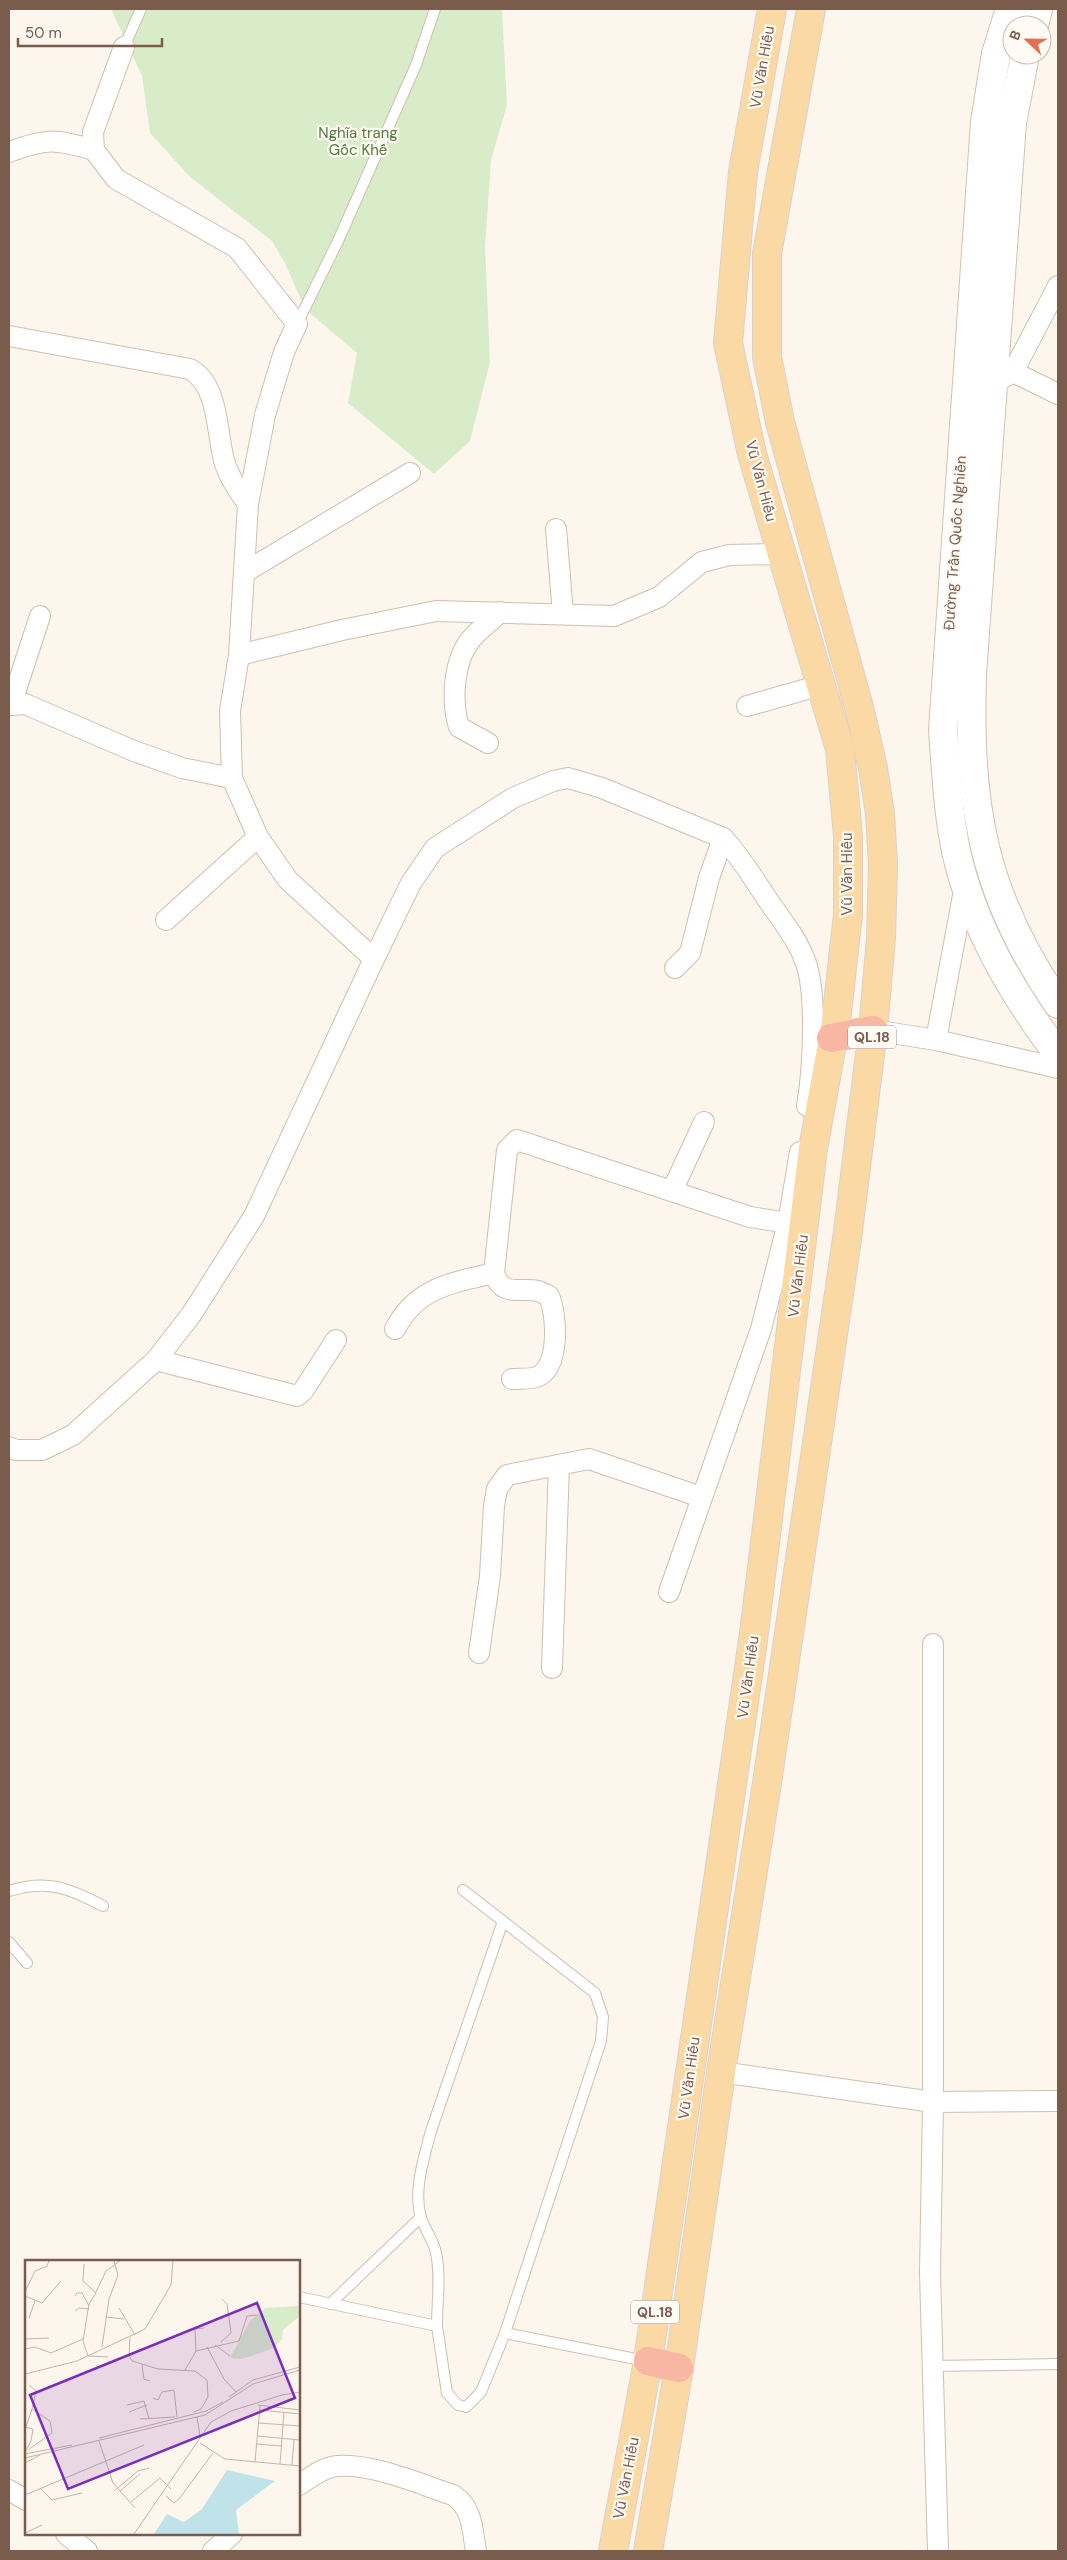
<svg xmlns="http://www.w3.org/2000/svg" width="1067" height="2560" font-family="'DM Sans',sans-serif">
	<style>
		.green { fill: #d8ecc9 }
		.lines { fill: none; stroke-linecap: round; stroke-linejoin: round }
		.lane-casing { stroke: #d1beb0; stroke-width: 12 }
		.street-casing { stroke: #d1beb0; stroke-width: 22 }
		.secondary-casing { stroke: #d6c0b0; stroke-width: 30 }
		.primary-casing { stroke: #dad1cd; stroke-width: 30 }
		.highway-casing { stroke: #dad1cd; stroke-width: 30 }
		.lane { stroke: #fff; stroke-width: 10 }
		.street { stroke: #fff; stroke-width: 20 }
		.secondary { stroke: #fff; stroke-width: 28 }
		.primary { stroke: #fbd9a5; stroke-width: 28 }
		.highway { stroke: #f7b7a3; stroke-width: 28 }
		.labels { text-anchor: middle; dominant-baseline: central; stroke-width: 4.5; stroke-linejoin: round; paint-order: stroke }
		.shield { fill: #fffaf3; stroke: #a28b7f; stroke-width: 1 }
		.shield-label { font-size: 14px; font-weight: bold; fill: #7a5c4d }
		.street-label { font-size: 15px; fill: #7a5c4d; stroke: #fffaf3 }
		.park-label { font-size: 15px; fill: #537a41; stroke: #fffaf3 }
		.inset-road { fill: none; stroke: #c5b3a7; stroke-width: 1 }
		.view { fill: #7b2cbf; fill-opacity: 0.15; stroke: #7b2cbf; stroke-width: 2.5 }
		.inset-edge { fill: none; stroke: #7a5c4d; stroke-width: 2.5 }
	</style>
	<rect width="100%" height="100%" fill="#fdf6ec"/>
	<polygon class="green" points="111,9 502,9 507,105 491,160 485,247 490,362 470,441 434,474 348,403 357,353 305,309 285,263 272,241 189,176 150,133 142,76"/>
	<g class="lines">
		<defs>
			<g id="lane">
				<polyline points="124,47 141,9"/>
				<polyline points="297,324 338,241 416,65 435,9"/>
				<polyline points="463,1890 595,1993 603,2017 601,2041 505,2333"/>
				<path d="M9,1891C47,1879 69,1888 103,1906"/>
				<polyline points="9,1942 27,1963"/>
				<path d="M299,2297L437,2326C437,2302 441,2276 436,2253C434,2241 425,2230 421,2218C413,2190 424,2158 431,2131L503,1921"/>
				<polyline points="330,2304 421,2217"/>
				<polyline points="437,2326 447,2393 458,2405 466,2407 481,2392 505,2333 646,2361"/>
				<polyline points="932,2366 1058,2364"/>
			</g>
			<g id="street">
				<polyline points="124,47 93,132 94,150 116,179 237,248 297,324 284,352 265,415 248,504 239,655 230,711 232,778 258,837 288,880 374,959"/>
				<path d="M9,152C47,138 55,139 94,150"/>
				<path d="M9,336L190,369C220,386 216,434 225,464C230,479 239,492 248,504"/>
				<polyline points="1013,372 1058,394"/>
				<polyline points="993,384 1013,372 1058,286"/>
				<polyline points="556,529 563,614"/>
				<polyline points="245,572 410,473"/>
				<polyline points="40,616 11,705 25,704 134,751 182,768 232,778"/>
				<polyline points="239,655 342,630 436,611 614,616 659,597 702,562 729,555 782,554"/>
				<polyline points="747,706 821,685"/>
				<path d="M488,743L459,727C451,701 453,660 472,638C480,629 491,621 500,612"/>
				<polyline points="166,920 258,837"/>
				<polyline points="675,968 690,953 709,878 723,838"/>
				<polyline points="873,1030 936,1040 1058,1068"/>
				<polyline points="936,1040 965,885"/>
				<polyline points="672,1191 704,1122"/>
				<path d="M395,1329C417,1287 452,1283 494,1273"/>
				<polyline points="156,1360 297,1396 303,1391 336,1340"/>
				<path d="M512,1379C519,1378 532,1380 539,1376C560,1364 557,1315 549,1296C545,1294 541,1292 538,1291C520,1287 502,1298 494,1273L507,1150L517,1140L750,1217L788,1223"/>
				<path d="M9,1447L16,1450H42L73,1435L156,1360L191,1315L254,1216L374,959L411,883L435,848L513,798L553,781L568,778L602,788L723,838C742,858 756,883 772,906C783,922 797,939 804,958C818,990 813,1071 807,1106"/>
				<polyline points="669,1592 761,1329 788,1223 800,1152"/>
				<polyline points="933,1644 933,2102 930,2273 938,2551"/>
				<polyline points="479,1653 490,1576 494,1506 497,1489 507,1475 589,1459 701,1497"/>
				<polyline points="552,1668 559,1465"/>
				<polyline points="721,2072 933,2102 1058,2101"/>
				<path d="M299,2485C310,2478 323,2467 337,2466C372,2463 420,2484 453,2495C473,2508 472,2529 476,2551"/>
				<polyline points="9,2490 26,2500"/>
				<polyline points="66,2534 87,2551"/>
				<polyline points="213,2551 232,2534"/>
			</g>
			<g id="secondary">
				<path d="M1010,9L996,54L985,122L943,730C946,771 948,812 956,851C973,927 1012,993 1058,1054"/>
				<polyline points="1034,25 1038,9"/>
				<path d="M1025,55L1012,123L972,674C968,805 982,894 1058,1004"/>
			</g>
			<g id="primary">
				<polyline points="613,2551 648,2361 754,1633 813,1149 836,1022 848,914 848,836 840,749 752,454 728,343 743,172 772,9"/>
				<polyline points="648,2551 679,2368 721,2072 767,1783 847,1239 873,1030 881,938 883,864 880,814 873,768 860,711 780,422 767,357 767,254 811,9"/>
			</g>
			<g id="highway">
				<polyline points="831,1038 873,1030"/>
				<polyline points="648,2361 679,2368"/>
			</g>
		</defs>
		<use href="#lane" class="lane-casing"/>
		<use href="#street" class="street-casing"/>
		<use href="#secondary" class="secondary-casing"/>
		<use href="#primary" class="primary-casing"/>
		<use href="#highway" class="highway-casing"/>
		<use href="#lane" class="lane"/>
		<use href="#street" class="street"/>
		<use href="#secondary" class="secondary"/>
		<use href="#primary" class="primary"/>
		<use href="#highway" class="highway"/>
	</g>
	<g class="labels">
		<g class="shield">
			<rect x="848" y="1025.5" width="48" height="23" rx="4"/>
			<rect x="631" y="2300.5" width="48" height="23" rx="4"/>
		</g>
		<g class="shield-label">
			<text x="872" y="1037">QL.18</text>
			<text x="655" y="2312">QL.18</text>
		</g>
		<g class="street-label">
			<text transform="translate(762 67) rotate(-80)">Vũ Văn Hiếu</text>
			<text transform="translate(761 481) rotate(75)">Vũ Văn Hiếu</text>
			<text transform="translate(955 543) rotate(-86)">Đường Trần Quốc Nghiễn</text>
			<text transform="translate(847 874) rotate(-90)">Vũ Văn Hiếu</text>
			<text transform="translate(798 1276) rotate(-83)">Vũ Văn Hiếu</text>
			<text transform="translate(748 1677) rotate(-82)">Vũ Văn Hiếu</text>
			<text transform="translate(689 2078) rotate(-82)">Vũ Văn Hiếu</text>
			<text transform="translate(626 2478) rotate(-79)">Vũ Văn Hiếu</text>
		</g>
		<g class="park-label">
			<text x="358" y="133">Nghĩa trang<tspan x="358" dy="17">Gốc Khế</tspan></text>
		</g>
	</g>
	<g transform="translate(25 2260)">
		<rect width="275" height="275" fill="#fdf6ec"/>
		<path d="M275,46V56L258,70L257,79L249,88L217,99L205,98L225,61L240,48Z" fill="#d8ecc9"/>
		<path d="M202,210L250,221L211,250L214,274H129L142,254L159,262L177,249Z" fill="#bfe3e8"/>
		<path class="inset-road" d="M59,4L58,21L71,33L64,44L58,81L63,96L83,97M0,32L10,11L22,6L24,1M71,32L81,11L95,1M0,36L17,43L36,21M50,36L52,33H57L64,46M94,48L110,75M50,51L54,48L64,49M81,57L99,59M4,58L10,41M105,77L104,96L107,101L133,109L170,111L182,120L183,137L176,149L169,152M0,79L24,78M196,82L206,73L202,44L197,39M190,85L205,96M77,87L84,39L93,15L89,1M182,87L199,119L211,132M0,89L10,87L26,93L58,79M171,91L170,69L179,68M117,105L119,119L125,121M160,110L171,91L214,81L222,56L232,55M0,114L52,101L120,69L146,25L148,1M204,137L228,120L275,107M128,138L133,140L137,132L149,130L152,157M102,145L119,141L124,159M233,145L275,150M235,150L275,154M104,152L122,145M172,157L175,176M115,159L150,157M234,163L275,166M0,167L8,169L6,181L1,190M1,167L7,149M233,176L275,180M74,178L181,151L198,142M74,181L88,223L110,248M175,183L200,199L275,206M232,184L256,186M3,190L27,173L25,161L7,149L11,131L4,125M0,194L47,185M0,198L180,155L228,124L275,110M230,202L235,146M0,203L15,195M255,204L259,152M267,205L269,179M15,228L27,240L57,233M89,231L113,211L124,208M95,231L115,214M0,235L119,185M141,236L149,243L154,239L188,193M106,242L135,218L146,229M0,273L17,265M109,274L186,162L206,151L257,135L275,132"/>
		<path class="view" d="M232,43L270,138L43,229L5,135Z"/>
		<rect width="275" height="275" class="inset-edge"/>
	</g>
	<rect width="1067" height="2560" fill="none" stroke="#7a5c4d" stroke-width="20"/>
	<g transform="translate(1027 40) rotate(292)"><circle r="24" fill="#fffaf3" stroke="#cabbb1"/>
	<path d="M0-4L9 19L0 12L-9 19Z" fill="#e76f51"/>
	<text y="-8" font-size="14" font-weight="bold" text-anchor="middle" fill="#7a5c4d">B</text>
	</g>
	<path d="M18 38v8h144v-8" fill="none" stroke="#7a5c4d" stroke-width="2.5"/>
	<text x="25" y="38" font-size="15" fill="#7a5c4d" stroke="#fffaf3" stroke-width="4" paint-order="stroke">50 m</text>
</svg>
